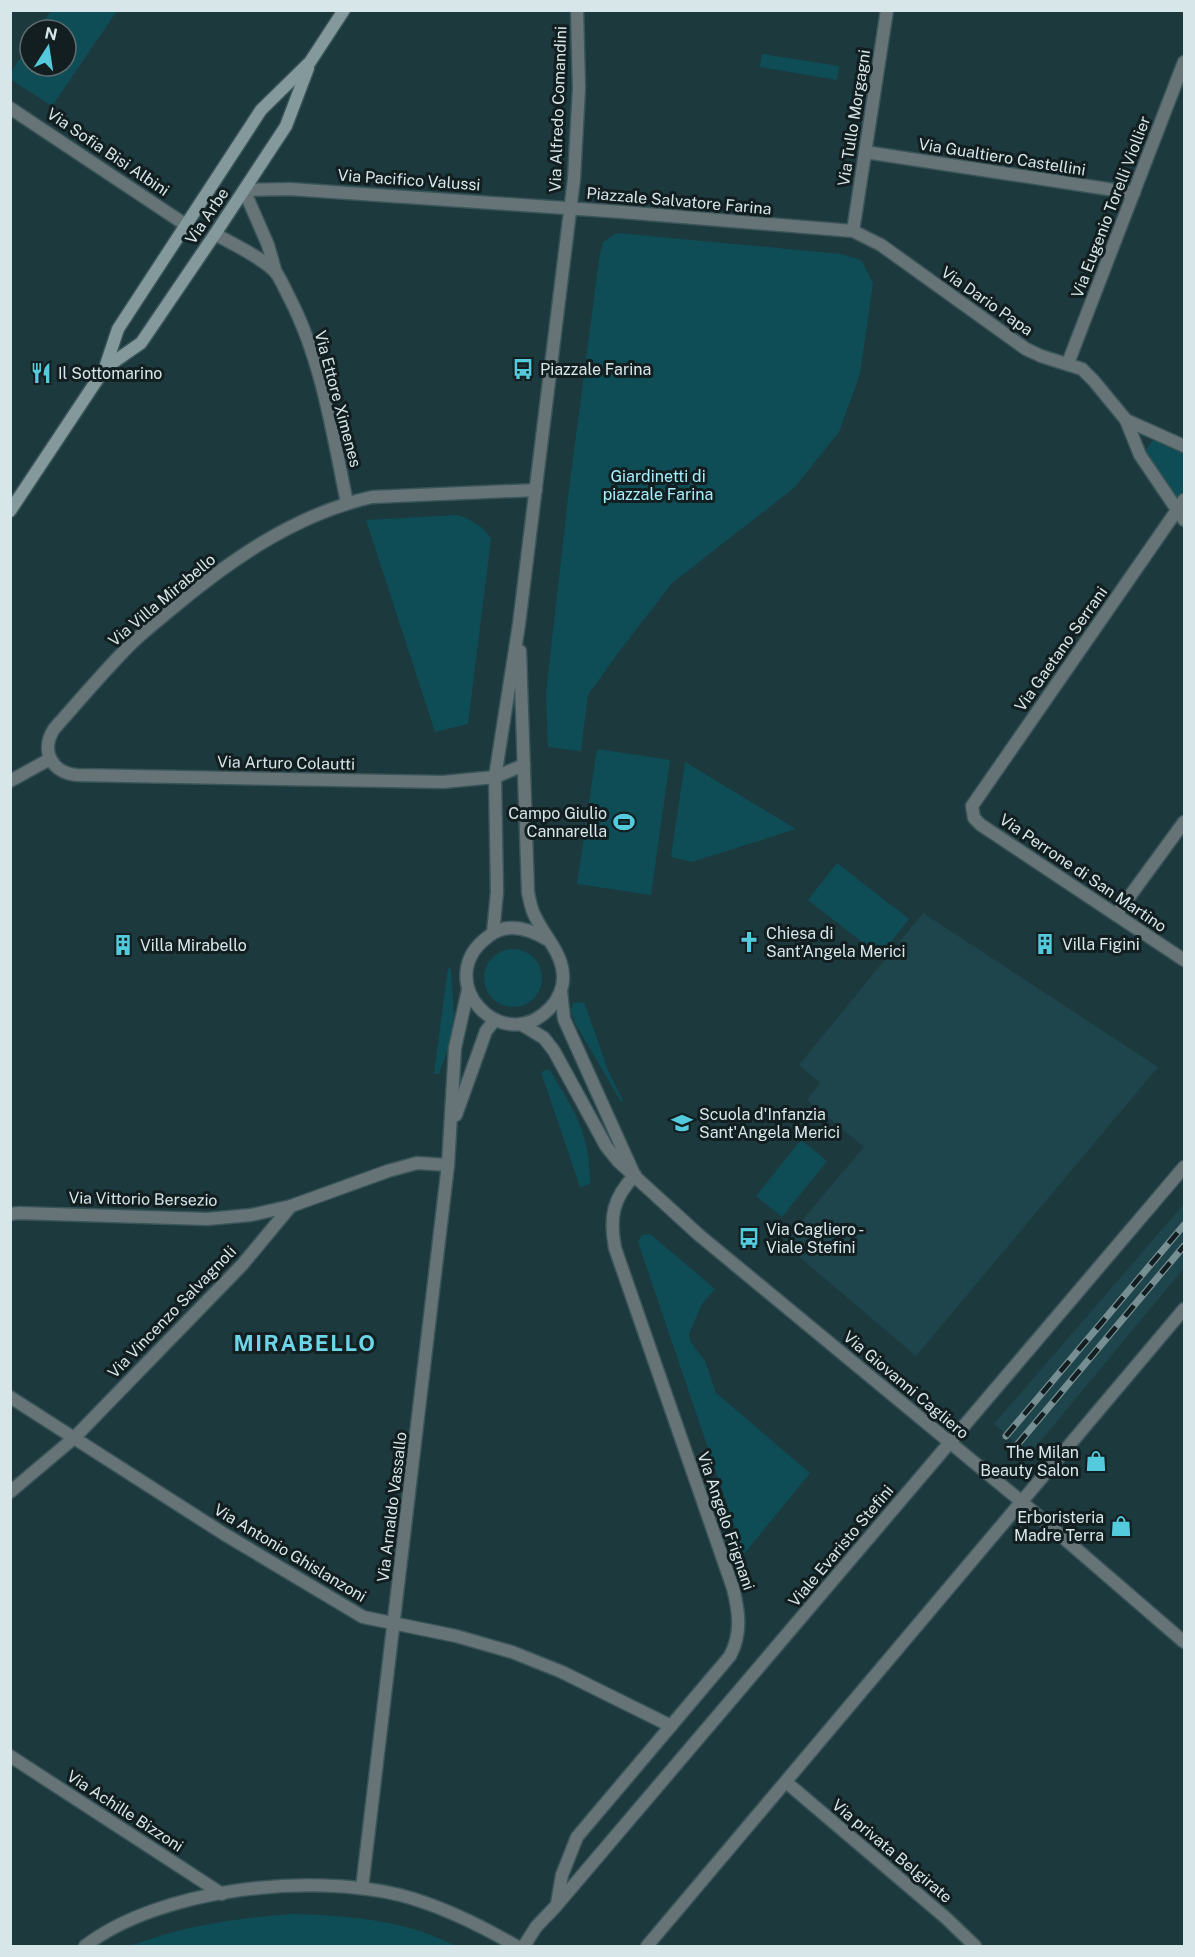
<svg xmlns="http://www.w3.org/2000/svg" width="1195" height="1957" font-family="'Public Sans',sans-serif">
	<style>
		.built { fill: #1f454c }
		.green { fill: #0e4d56 }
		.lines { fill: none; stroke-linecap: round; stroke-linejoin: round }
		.street-casing { stroke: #3a5559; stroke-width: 15 }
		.secondary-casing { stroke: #3a5559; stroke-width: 15 }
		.street { stroke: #677477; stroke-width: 12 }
		.secondary { stroke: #84999c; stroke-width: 12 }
		.rail-casing { stroke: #778e92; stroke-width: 7 }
		.rail { stroke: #121e20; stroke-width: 4.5; stroke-dasharray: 14; stroke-linecap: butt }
		.labels { text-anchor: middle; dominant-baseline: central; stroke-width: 6; stroke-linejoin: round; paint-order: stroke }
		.street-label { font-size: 16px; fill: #d6e6e9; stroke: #121e20 }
		.poi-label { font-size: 16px; fill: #d6e6e9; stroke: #121e20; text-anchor: start }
		.park-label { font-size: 16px; fill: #a6effc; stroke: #121e20 }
		.district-label { font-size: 22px; font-weight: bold; letter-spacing: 1.5px; fill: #6cd5e7; stroke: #121e20 }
	</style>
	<rect width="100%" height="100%" fill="#1c393e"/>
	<g class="built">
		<polygon points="923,913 1158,1067 916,1356 783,1243 864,1147 807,1100 820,1083 799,1065"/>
		<polygon points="1184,1204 1184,1268 1029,1455 994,1424"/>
	</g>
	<g class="green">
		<polygon points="51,11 117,11 52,106 10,79 11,72 30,43 30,66 66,66 66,30 38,30"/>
		<polygon points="762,54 839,66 837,80 760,67"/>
		<polygon points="617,233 841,254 861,260 873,283 860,374 839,432 794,488 672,583 618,653 588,695 581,751 548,747 546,693 569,489 599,260 603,242"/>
		<polygon points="1153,440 1184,454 1184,489 1178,499 1145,451"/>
		<path d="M458,515C470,519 485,527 491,539L468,724L435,732L366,520Z"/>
		<polygon points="597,749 670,760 651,895 577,884"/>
		<polygon points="685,762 796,829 692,862 671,857"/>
		<polygon points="837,863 909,919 880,956 808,900"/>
		<circle cx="513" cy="978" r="29"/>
		<polygon points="448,968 451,969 454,1017 449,1045 439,1074 434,1074"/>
		<polygon points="584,1002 608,1070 623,1101 621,1102 574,1021 571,1010 573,1003"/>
		<path d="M549,1069C575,1112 590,1132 590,1184L580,1187L541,1072Z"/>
		<polygon points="801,1140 827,1161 782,1217 756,1196"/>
		<polygon points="650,1234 715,1289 702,1304 689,1334 690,1341 705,1361 716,1393 810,1473 744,1554 639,1245 638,1241 642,1235"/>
		<path d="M293,1914C336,1915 381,1918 423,1932C434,1936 446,1942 457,1946H130C183,1926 236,1918 293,1914Z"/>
	</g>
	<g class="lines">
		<defs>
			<g id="street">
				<polyline points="10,108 186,225"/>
				<polyline points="865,152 1134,193"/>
				<polyline points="853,231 887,10"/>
				<path d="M215,234C231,243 267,260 277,274C282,282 286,291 290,299C322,361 333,435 347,503"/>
				<polyline points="276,273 268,245 244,190 290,189 622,212 853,231 881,245 1026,349 1041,356 1082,369 1094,381 1126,420 1140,455 1184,520"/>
				<polyline points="1068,363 1184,62"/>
				<polyline points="1126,420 1184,446"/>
				<polyline points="1184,500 972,806 974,818 981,825 1184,960"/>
				<path d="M520,651L528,892C530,901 531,911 536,918C545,937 562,953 563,975C564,987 558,1000 550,1008C502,1059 429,979 489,936C508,921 530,929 548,940"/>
				<path d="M524,765L495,777L443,782L77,775C52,773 40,751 54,729C79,701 103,672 130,645C142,633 155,623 168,612C227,562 295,514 372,497L536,490"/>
				<polyline points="10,781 50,759"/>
				<polyline points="1116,915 1184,822"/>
				<polyline points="493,933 497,892 495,777 519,624 574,179 579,88 577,10"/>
				<polyline points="561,991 564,1019 633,1172"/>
				<polyline points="521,1024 544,1038 554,1051 606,1146 618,1161 699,1235 1022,1502 1184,1642"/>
				<polyline points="456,1115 486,1031 495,1020"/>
				<polyline points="10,1214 19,1213 207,1219 251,1215 291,1206 388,1171 417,1163 448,1165"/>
				<polyline points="10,1397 224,1534 363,1617 456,1636 512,1652 562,1672 671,1726"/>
				<polyline points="10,1492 74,1438 242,1265 291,1206"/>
				<polyline points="10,1756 222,1894"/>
				<polyline points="786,1782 946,1918 975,1946"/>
				<polyline points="362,1888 448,1165 455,1048 468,990"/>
				<path d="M557,1904L562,1875L577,1837L730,1656C742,1633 739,1612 733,1588L615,1248C609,1217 613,1198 635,1175"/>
				<path d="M85,1946C161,1888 309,1873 400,1895C442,1906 480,1925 516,1946"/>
				<polyline points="524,1946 536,1927 556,1906 1184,1167"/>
				<polyline points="647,1946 1184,1309"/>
			</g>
			<g id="secondary">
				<polyline points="105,368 141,343 215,234 286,126 308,68"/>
				<polyline points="10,511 105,368 118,329 261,110 310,62 344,10"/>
			</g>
		</defs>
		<use href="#street" class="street-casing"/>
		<use href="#secondary" class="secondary-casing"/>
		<use href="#street" class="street"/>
		<use href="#secondary" class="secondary"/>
		<defs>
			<g id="rail">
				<polyline points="1006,1436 1184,1225"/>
				<polyline points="1017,1445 1184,1246"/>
			</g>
		</defs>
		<use href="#rail" class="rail-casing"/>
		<use href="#rail" class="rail"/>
	</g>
	<defs>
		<symbol id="bus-bare" viewBox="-9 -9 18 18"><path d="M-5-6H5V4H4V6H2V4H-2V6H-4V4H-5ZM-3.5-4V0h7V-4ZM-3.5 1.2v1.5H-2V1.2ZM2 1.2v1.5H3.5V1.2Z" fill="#54cadd" stroke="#121e20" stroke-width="2.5" paint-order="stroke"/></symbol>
		<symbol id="restaurant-bare" viewBox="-9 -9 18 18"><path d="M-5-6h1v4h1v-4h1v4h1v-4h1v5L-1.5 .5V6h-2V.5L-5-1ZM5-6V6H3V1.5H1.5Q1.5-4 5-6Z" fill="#54cadd" stroke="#121e20" stroke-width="2.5" paint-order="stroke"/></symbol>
		<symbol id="stadium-bare" viewBox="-9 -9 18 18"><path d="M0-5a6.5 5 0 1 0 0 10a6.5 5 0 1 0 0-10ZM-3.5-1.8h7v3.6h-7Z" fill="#54cadd" stroke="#121e20" stroke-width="2.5" paint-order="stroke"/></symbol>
		<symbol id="church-bare" viewBox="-9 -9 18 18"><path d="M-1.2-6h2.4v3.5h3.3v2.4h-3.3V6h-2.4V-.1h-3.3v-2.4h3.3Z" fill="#54cadd" stroke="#121e20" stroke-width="2.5" paint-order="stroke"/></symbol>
		<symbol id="building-bare" viewBox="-9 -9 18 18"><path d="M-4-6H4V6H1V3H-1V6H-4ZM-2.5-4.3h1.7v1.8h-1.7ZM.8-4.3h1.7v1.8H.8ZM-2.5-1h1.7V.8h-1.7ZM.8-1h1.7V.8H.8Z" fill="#54cadd" stroke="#121e20" stroke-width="2.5" paint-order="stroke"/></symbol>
		<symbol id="school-bare" viewBox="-9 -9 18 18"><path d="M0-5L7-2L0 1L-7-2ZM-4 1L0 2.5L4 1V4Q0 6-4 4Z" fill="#54cadd" stroke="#121e20" stroke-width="2.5" paint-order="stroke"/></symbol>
		<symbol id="shop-bare" viewBox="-9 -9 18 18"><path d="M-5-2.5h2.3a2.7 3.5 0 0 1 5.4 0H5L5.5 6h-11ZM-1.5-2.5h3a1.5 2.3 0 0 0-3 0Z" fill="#54cadd" stroke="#121e20" stroke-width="2.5" paint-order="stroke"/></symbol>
	</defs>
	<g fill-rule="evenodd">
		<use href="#bus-bare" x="508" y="354" width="30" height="30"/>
		<use href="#restaurant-bare" x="26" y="358" width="30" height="30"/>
		<use href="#stadium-bare" x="609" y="807" width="30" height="30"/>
		<use href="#church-bare" x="734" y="927" width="30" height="30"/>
		<use href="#building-bare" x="1030" y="929" width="30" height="30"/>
		<use href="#building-bare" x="108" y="930" width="30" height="30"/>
		<use href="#school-bare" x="667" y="1108" width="30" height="30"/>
		<use href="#bus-bare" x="734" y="1223" width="30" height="30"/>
		<use href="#shop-bare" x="1081" y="1446" width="30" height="30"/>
		<use href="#shop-bare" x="1106" y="1511" width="30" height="30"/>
	</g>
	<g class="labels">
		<g class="street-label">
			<text transform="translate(558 109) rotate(-88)">Via Alfredo Comandini</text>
			<text transform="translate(854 118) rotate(-81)">Via Tullo Morgagni</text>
			<text transform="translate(108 152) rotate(34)">Via Sofia Bisi Albini</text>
			<text transform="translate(1002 157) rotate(9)">Via Gualtiero Castellini</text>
			<text transform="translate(409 180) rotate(4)">Via Pacifico Valussi</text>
			<text transform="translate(679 201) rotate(5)">Piazzale Salvatore Farina</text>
			<text transform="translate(1111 207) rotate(-69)">Via Eugenio Torelli Viollier</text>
			<text transform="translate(207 216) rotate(-56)">Via Arbe</text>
			<text transform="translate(987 301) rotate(35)">Via Dario Papa</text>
			<text transform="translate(338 399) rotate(75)">Via Ettore Ximenes</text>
			<text transform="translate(162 600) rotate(-40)">Via Villa Mirabello</text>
			<text transform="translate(1061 649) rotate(-55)">Via Gaetano Serrani</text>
			<text transform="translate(286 763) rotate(1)">Via Arturo Colautti</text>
			<text transform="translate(1083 873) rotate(34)">Via Perrone di San Martino</text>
			<text transform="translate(143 1199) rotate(1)">Via Vittorio Bersezio</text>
			<text transform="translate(172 1312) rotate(-46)">Via Vincenzo Salvagnoli</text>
			<text transform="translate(906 1385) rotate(40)">Via Giovanni Cagliero</text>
			<text transform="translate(392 1507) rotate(-83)">Via Arnaldo Vassallo</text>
			<text transform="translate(726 1521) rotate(71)">Via Angelo Frignani</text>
			<text transform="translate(841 1546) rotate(-50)">Viale Evaristo Stefini</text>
			<text transform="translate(290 1553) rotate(31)">Via Antonio Ghislanzoni</text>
			<text transform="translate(125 1811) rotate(33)">Via Achille Bizzoni</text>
			<text transform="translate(892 1851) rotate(40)">Via privata Belgirate</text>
		</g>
		<g class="poi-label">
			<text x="540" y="369">Piazzale Farina</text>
			<text x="58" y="373">Il Sottomarino</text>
			<text x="607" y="813" text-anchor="end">Campo Giulio<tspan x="607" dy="18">Cannarella</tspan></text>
			<text x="766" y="933">Chiesa di<tspan x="766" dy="18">Sant’Angela Merici</tspan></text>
			<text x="1062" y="944">Villa Figini</text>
			<text x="140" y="945">Villa Mirabello</text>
			<text x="699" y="1114">Scuola d'Infanzia<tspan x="699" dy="18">Sant'Angela Merici</tspan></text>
			<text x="766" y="1229">Via Cagliero -<tspan x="766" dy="18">Viale Stefini</tspan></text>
			<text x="1079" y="1452" text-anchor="end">The Milan<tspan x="1079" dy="18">Beauty Salon</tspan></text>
			<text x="1104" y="1517" text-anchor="end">Erboristeria<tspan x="1104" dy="18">Madre Terra</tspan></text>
		</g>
		<g class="park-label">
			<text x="658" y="476">Giardinetti di<tspan x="658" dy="18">piazzale Farina</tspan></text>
		</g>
		<g class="district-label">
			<text x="305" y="1343">MIRABELLO</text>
		</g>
	</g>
	<rect width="1195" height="1957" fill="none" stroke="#d6e6e9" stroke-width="24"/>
	<g transform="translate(48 48) rotate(12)"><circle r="28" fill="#121e20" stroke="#606e70" stroke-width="1.5"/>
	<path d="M0-4.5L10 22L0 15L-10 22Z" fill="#54cadd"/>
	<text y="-9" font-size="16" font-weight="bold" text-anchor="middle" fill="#d6e6e9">N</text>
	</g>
</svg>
